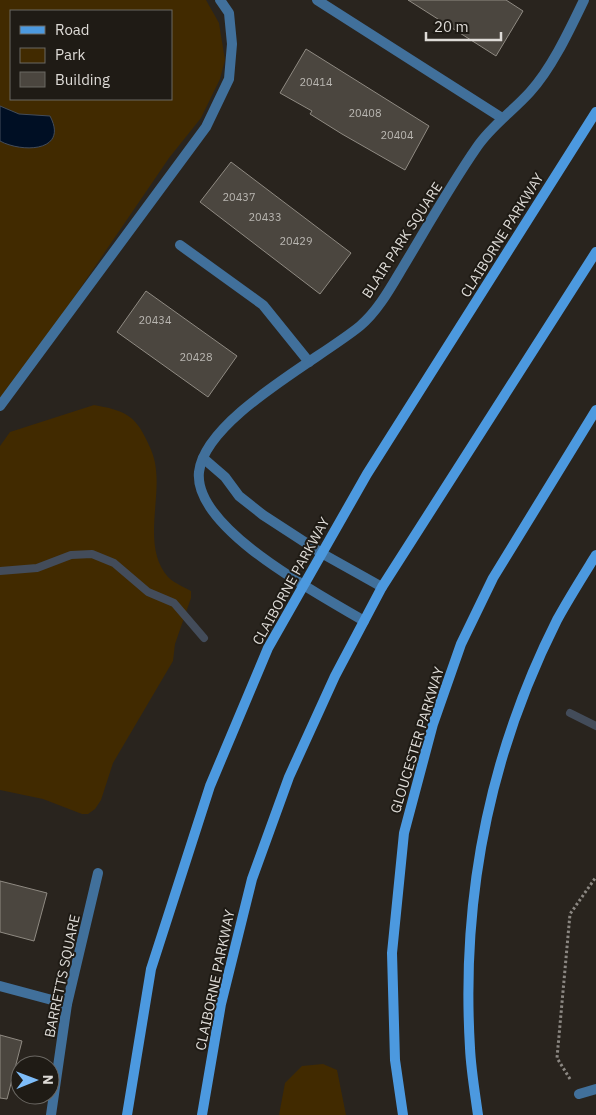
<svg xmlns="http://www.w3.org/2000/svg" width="596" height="1115" font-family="'IBM Plex Sans',sans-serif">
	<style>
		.green { fill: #412a00; fill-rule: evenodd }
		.water { fill: #000f24; stroke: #434c5a }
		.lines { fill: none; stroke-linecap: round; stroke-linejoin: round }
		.stream { stroke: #434c5a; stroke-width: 8 }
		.building { fill: #4b463f; stroke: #8f8a82 }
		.path { stroke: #8c8883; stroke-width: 3; stroke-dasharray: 2.5 2.5; stroke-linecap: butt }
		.service { stroke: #41709b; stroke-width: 10 }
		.minor { stroke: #41709b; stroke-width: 10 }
		.secondary { stroke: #4c99df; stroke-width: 10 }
		.labels { text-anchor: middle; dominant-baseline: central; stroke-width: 4; stroke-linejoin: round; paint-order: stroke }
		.number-label { font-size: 11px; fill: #b9b6b1 }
		.street-label { font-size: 14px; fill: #dedbd7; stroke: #1f1b15 }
	</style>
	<rect width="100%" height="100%" fill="#29241e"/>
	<g class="green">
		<path d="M0,0H206L219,23L225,60L220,79L201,118L169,158L0,406ZM11,11H171V99H11Z"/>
		<path d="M94,405C122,410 135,414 147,441C152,451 155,459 156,470C160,504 143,548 168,577C174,583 184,587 191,591V598L175,644L173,661L113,763L101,800L95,809L88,814H82L43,799L0,790V446L10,432Z"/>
		<polygon points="323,1064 337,1070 346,1115 279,1115 285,1083 302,1066"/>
	</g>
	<path class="water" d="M0,106L19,114L50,116C69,152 22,153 0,141Z"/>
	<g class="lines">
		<g class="stream">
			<polyline points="0,571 37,568 71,555 92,554 114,563 148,592 174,603 204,638"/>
			<polyline points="570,713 596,726"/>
		</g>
	</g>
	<g class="building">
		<polygon points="408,0 506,0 523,11 496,56"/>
		<polygon points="306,49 429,126 405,170 342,134 310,114 312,111 280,93"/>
		<polygon points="231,162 351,253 320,294 200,202"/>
		<polygon points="146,291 237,356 208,397 117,332"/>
		<polygon points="0,881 47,893 34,941 0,932"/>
		<polygon points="0,1035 22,1041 7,1099 0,1098"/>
	</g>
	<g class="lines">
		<polyline class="path" points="570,1079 557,1058 570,914 596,877"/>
		<polyline class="service" points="0,406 206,127 229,79 232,44 229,13 220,0"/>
		<g class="minor">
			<polyline points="317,0 502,118"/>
			<polyline points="180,245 263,305 309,362"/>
			<polyline points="203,458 225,477 239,496 263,515 323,554 382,587"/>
			<path d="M364,621C322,596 193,529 199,472C205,418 320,359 360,326C378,311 391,287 403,267C427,227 450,186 477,147C491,126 513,111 530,92C552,68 570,29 584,0"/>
			<polyline points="0,986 67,1004"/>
			<polyline points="579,1094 596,1089"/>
			<polyline points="51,1115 67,1004 98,873"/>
		</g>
		<g class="secondary">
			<polyline points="127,1115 151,969 210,786 268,648 367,474 596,112"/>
			<polyline points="202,1115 221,1004 252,879 289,777 335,676 382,587 596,252"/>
			<polyline points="403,1115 395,1060 392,953 404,833 433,724 461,644 493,578 596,410"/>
			<path d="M478,1115C475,1093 471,1070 470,1048C461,897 489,755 557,620C569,598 583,576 596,555"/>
		</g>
	</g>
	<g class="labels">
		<g class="number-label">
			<text x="316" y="82">20414</text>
			<text x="365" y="113">20408</text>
			<text x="397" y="135">20404</text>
			<text x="239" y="197">20437</text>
			<text x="265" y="217">20433</text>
			<text x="296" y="241">20429</text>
			<text x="155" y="320">20434</text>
			<text x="196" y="357">20428</text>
		</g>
		<g class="street-label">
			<text transform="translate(502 235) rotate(-58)">CLAIBORNE PARKWAY</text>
			<text transform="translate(402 240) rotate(-57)">BLAIR PARK SQUARE</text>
			<text transform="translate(291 581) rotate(-61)">CLAIBORNE PARKWAY</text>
			<text transform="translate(417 740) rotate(-73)">GLOUCESTER PARKWAY</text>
			<text transform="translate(62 976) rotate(-78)">BARRETTS SQUARE</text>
			<text transform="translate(215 980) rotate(-78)">CLAIBORNE PARKWAY</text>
		</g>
	</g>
	<rect x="10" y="10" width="162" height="90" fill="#1f1b15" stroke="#6b6863"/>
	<rect x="20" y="26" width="25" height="8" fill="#4c99df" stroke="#6b6863"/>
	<text x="55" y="35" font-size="15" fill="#dedbd7">Road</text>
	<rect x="20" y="48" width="25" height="15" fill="#412a00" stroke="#6b6863"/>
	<text x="55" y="60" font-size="15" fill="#dedbd7">Park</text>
	<rect x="20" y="72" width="25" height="15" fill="#4b463f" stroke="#6b6863"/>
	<text x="55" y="85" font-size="15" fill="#dedbd7">Building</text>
	<g transform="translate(35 1080) rotate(89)"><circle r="24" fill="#1f1b15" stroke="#6b6863"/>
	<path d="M0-4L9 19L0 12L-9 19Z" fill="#7ebdf9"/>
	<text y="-8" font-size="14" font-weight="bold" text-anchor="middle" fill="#dedbd7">N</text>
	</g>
	<path d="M426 32v8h75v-8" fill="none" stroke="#dedbd7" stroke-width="2.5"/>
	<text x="434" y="32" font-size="15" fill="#dedbd7" stroke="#1f1b15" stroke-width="4" paint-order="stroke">20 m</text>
</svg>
